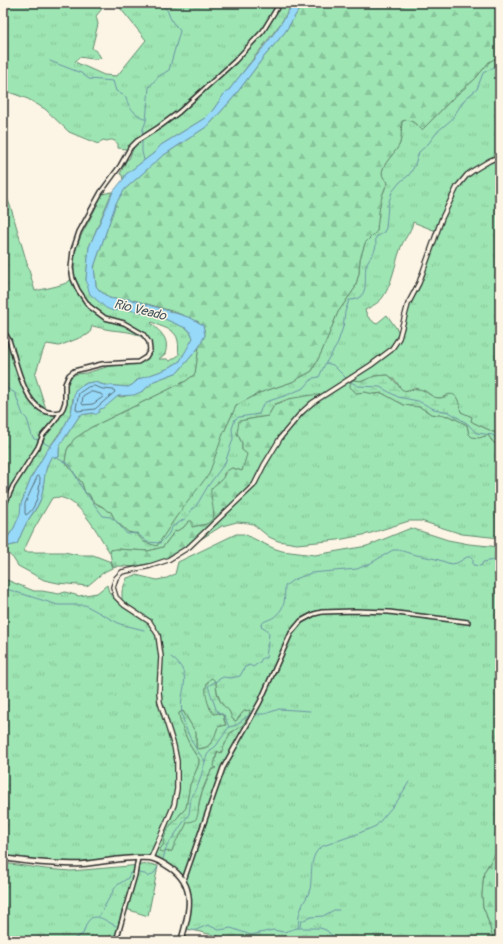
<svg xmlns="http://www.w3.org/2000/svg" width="503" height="944" font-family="Pangolin,sans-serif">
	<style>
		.grass { fill: url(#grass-tufts); stroke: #64886f; fill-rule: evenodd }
		.forest { fill: url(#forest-firs); stroke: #64886f }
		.wetland { fill: url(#wetland-marsh); stroke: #64886f }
		.water { fill: #97d9f8; stroke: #6c93a6 }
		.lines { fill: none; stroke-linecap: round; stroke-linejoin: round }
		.shore { stroke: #56717d; stroke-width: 1 }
		.stream { stroke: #6c93a6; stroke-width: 1 }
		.minor-casing { stroke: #2b2b2b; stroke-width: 6 }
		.tertiary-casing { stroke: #2b2b2b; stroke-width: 6 }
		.secondary-casing { stroke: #2b2b2b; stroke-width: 7 }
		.minor { stroke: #fcf5e5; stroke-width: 3 }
		.tertiary { stroke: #fcf5e5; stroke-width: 3.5 }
		.secondary { stroke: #fcf5e5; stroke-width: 4 }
		.labels { text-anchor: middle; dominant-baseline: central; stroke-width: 3; stroke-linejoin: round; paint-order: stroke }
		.water-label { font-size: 13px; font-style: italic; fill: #46565e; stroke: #fcf5e5 }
	</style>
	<defs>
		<pattern id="grass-tufts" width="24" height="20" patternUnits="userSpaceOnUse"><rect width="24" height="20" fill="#9de5b3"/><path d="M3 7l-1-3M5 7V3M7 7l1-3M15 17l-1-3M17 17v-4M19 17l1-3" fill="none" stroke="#87c59a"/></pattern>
		<pattern id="forest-firs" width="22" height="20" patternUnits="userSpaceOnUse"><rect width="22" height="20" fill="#9de5b3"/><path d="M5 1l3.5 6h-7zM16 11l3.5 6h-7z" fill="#87c59a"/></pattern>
		<pattern id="wetland-marsh" width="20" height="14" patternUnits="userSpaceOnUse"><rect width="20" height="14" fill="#9de5b3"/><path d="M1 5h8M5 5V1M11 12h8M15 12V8" fill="none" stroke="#87c59a"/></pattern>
	</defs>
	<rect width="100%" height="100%" fill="#fcf5e5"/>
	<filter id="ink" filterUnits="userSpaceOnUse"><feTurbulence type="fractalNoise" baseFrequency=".025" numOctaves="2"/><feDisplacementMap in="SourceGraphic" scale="8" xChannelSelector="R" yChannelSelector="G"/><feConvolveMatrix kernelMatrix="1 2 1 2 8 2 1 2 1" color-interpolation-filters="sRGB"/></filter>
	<g filter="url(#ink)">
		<g class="grass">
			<path d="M3,3H102L101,10L96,16L98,24L92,48L98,53L101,58L93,59L79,57L75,62L104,75L117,76L146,40L116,3H293L281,23L229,90L224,94L213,110L205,118L161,145L154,153L125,175L123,180L122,175L120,174L127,159H129L134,147L126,149L118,148V144C114,140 112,139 107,141L103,140L98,144L69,132L45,109L28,99L3,90Z"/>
			<path d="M500,56V435L474,423L471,421V417L461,412L457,398L448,395L441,398H435L425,391L414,388L404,391L401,389L396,381L388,375L375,376L363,381L352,380L356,393L365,392L376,394L382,393L404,405L420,407L431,414L450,416L467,425L469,434L486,436L488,435L492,441L500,447V538L462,534L421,521H409L368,534L338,540L297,544L278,541L269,537L253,524L249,523L237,522L222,526L196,542L310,406C304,404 296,398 290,399C287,399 279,403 275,404L268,416L244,420L237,433L242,443V450L248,454L242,471L232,468L224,473L223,479L217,483L211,497L215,510L213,519L207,524L192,527L189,521L183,528L174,532L163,547L148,551L116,549L111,550L110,553C99,536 77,491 52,498L34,529L24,550L25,552H64L79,555H93L111,562L113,568C102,571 96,580 87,586L58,583L44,580L18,566L13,558L3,549L5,547L17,544C20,537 23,529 27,522C32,514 37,509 40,501C45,486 42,470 52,456L59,457V450L60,445L80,415L93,413L100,409L118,396L122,397L143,391L154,381L178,372L199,347L195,374L186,381L90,428L69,446L67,450L65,462L82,483L84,490L89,494L92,501L111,512L115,520L128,532L137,534L144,542L157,545L176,517L223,434L236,406L259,393L292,382L312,371L322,351L338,312L355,288L359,273L360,259L365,243L377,231C378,214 379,198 388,183C371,170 396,155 400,143C402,136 401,128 402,121C411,118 416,124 422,130L453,98L475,79L489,62ZM413,222L436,231L419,285L406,310L404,329L401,335L387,315L376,324L368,317L365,310C372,306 379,303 383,297C392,284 395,264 400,250C403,239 411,233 413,222Z"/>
			<path d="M3,188L11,208L35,291C43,289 61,286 68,282C77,276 73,262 75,253C80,231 95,215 101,194L112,192L89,247L86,280L123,309L153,314L175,323L188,329L193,337L192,342L180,361L167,369L137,380L132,385L128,387L104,385L94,382L87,383L79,387L73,398L71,413L65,425L46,452L32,476L21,504V514L14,528L5,540L3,541ZM152,322C161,328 176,328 178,341C179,346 178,350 179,355L170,361L167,359H159L165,354C170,338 161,333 151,323ZM92,326C98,327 104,329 111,330C126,332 145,331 149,349L143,360L134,364L110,366L86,373L76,374L71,377L65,386L63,409L59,413L48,415L35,375L44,348L47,344L59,346L87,335L90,333Z"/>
			<path d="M411,528L448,540L469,544L500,547V816L499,818L498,850L484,872L482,895L483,907L486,914L494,941H240L187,929L191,907L190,897L182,876L153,860H129L75,865L3,857V580H7L34,591H42L59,594L65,592L79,596L97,593L107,585L109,592L118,603L122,599V591L127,578L136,575L157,580L167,578L175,574L178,562L236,534H244L273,548L282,551L315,555L367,546ZM207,682H216C216,689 218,697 222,704C224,707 227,708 229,711C232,715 230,719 236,721L244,711L233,732L230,733L221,753L218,751C216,756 215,762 213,766C207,782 199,795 198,812L187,822L180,836L175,841L172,851H160L180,814L186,808L190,785L199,764V759C190,749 181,726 179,713L183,711L196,733V747L198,749L207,747L215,738L217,730L220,726L226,725L224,720L223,715L210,709L206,690Z"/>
			<polygon points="3,863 46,869 71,871 141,865 150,864 158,866 148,916 123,908 114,941 91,941 84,939 76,941 3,941"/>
		</g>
		<g class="forest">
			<path d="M303,3H500V56L489,62L475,79L453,98L422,130C416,124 411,118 402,121C401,128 402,136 400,143C396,155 371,171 388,182C379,198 379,213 377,231L365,243L360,259L359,273L355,288L338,312L322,351L312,371L292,382L259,393L236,406L223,434L209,474L176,517L157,546L144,542L137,534L128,532L115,520L111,512L107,511C100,502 95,507 89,494L85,493L82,483L65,462L67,450L74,439L90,428L186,381L195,374L199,347L205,335L204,329L199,322L175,312L130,299H114L109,298L99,290L96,286L94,267L116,203L125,189L161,157L209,125L233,98L263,58L285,32Z"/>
			<path d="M312,395H322L310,406L274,448L255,484L196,542L157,564L140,567L119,566L113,568L110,553L111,550L116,549L148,551L163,547L174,532L183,528L189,521H192V527L207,524L213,519C215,508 210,500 211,489C214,485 218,483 221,480C226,475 223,472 232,468L242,471L247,454L242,450V443L237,433L239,421L268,416L275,404L284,402L288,399Z"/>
			<polygon points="500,816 500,941 494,941 486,914 483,907 482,895 484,872 498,850 499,818"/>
		</g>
		<g class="wetland">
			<path d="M388,375C393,378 400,389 403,390C408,392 414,388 419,389C426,390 431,398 439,398C442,398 445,397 448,395C458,391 459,405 461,412L472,417L471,421L474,423L500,435V447L494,443L488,435L479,438L472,437L469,434L467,425L450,416L431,414L420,407L404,405L382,393L374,394L365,392L356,393L350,387V385L352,380L363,381L375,376Z"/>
			<path d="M212,678L216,682C216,689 217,697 222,704C224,707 227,708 229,711C232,716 230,719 236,721L244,711L250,710L249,715L242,726L230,733L221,753L217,751L214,766L216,768L211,770C206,781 201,792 199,803C198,808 199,814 196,819C194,821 191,822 187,822C183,834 175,839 172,851L162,852L159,851L163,845L164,838L169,827L186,808L190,785L199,764V759C192,752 179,723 179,713L183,711L196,733V747L198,749C212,749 214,738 218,727L226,725L223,715L220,713L214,714C209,710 205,695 206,688C206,685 208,682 210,679Z"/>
		</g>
		<path class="water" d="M293,3H303L285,32L263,58L233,98L209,125L161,157L125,189L116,203L94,267L96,286L99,290L109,298L114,299H130L191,318L203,325L205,335L199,347L178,372L154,381L143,391L134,395L118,396L104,408L100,409C99,412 98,415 94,414L93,413L80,415L60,445L59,450V457L55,458L52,456C43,469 45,484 41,498C38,507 32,513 27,522C23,529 20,537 17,544L5,547L3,549V541L6,540L14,528L20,514L21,504L32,476L46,452L62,431L71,413L75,390L87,383L94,382L104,385L128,387L132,385L139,379L167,369L180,361L193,338L191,333L188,329L153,314L123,309L113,311L106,308L90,294L88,288L86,280L89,247L113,192L125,177V175L154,153L161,145L205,118L213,110L224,94L229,90C250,62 277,35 293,3Z"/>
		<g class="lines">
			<g class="shore">
				<polygon points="94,386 103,389 114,390 115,392 95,409 77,411 76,408 79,393 88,387"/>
				<polygon points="90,392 93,392 101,394 103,397 93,404 83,405 82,403 83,396"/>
				<path d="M38,476L40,477C40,488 37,509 26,515L25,513V504Z"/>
			</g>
			<g class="stream">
				<path d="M50,61L81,73L89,79L113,81L116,91L126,97C128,109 136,114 146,120"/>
				<path d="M142,135L143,129L146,121L149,87L158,77L169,70L180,31C178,27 174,25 172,21C166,11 171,11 159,3"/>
				<polyline points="142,140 142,152 144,160"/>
				<polyline points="326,363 333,365 346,378"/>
				<polyline points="351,382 358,386 380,387 398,397 418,401 434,409 449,412 468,424 476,433 493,435 500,443"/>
				<polyline points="3,386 15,393 23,415 27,419 32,436 34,439 40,440"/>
				<polyline points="495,437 500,431"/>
				<polyline points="43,442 51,447"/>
				<path d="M55,457L70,465L82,488L103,516L110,517L115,520L127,534L137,533L147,542L160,543L168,535L172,527L186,518L190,513L192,508H195L208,486L225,463L233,439L232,429L235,419L239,417L259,414L263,404L266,402L287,395L304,388L313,378L319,377L325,364L337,345L343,327L345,312L349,300C373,300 362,274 367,263C369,258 374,254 375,249C377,246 375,241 376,237L384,232L386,228L388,205L392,192L400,182L409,175L414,167L419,152L428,144L438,131L451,120L465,99L477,89L483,73L500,64"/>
				<polyline points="3,588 58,605 85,605 120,624 144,630"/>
				<path d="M171,657C196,675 178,690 182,714C185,730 194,748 205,761"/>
				<polyline points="256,714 265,714 279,709 310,711"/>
				<path d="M229,727L224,715L218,712L216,709L208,686L223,677L231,678L240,676L245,667L250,665L253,667L260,662L262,658H266L269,634L266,629L261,626V625C264,620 270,620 274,617C287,606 284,600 285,586L293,580L311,573L357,569L371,563L393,550H399L412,554L436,559L451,564L457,563L467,557H471L473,559V565L481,566L483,562L500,559"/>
				<path d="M162,862L167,846L189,814L191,798L199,783L207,755L212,749L216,746L229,727C243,725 242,716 253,714"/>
				<polyline points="138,873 145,874 148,877 154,873 158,867"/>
				<polyline points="99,916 116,886 128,878 130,873 132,873"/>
				<polyline points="300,927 301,921 311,917 323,916 334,910 339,910"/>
				<path d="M298,928C299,922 298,915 301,909C303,902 308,897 310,889C313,875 308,854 323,846L357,834L376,826L398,800L409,782"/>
				<polyline points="190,931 196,930 208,925 219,930 231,928 251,935 273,930 284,932 297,928 320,928 326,930 338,941"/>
				<path d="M70,941L83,934C84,931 85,928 86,925C93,909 105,921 116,926"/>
			</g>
			<defs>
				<g id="minor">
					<path d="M3,334L6,335L9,340C17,362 25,420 60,412"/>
					<polyline points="3,508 13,486 38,447 43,435 55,421 63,408 65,402 65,384 69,375 74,371 102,364 138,362 146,357 150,350 149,342 143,334 124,323 105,318 89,306 78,290 73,279 71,268 73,250 79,232 101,192 120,166 130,148 137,141 159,127 179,112 235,61 263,31 280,3"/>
					<polyline points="184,880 223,768 260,702 291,633 301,621 314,614 322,612 356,611 389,612 468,622"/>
					<polyline points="116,941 135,875 138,858"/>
				</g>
				<polyline id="tertiary" points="151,858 174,805 177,789 177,761 174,746 160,702 159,692 161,657 158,635 150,622 124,605 116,597 113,587 116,578 122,572 150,566 168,560 189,547 254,485 264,465 281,437 301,413 312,403 371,365 391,350 399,338 408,304 419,283 442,218 457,187 467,175 474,170 489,161 500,156"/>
				<path id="secondary" d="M3,858C29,862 56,865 82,864C104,862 128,856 150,858C156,859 163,863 169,867C198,885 189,914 181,941"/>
			</defs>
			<use href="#minor" class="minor-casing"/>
			<use href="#tertiary" class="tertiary-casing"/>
			<use href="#secondary" class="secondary-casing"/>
			<use href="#minor" class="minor"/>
			<use href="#tertiary" class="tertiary"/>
			<use href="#secondary" class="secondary"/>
		</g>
	</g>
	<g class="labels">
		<g class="water-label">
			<text transform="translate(140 310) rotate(14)">Rio Veado</text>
		</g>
	</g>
	<rect width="503" height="944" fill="none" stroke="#fcf5e5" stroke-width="16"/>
	<rect x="8" y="8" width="487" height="928" fill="none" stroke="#2b2b2b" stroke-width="1.5" filter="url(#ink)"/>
</svg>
